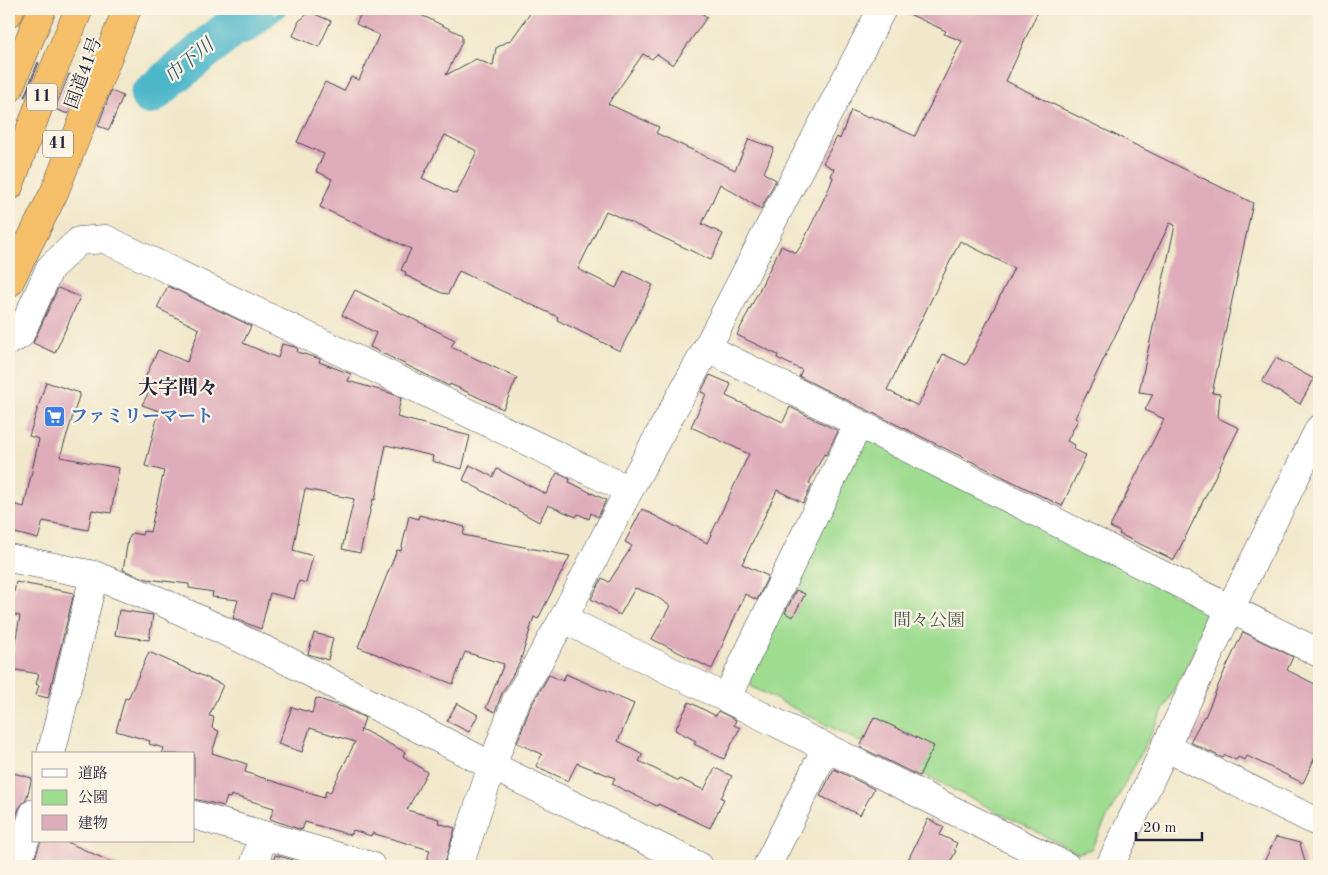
<svg xmlns="http://www.w3.org/2000/svg" width="1328" height="875" font-family="'Old Standard TT','Noto Serif JP',serif">
	<style>
		.green { fill: #9edc90; stroke: #607f66 }
		.lines { fill: none; stroke-linecap: round; stroke-linejoin: round }
		.stream { stroke: #4db7ca; stroke-width: 7 }
		.river { stroke: #4db7ca; stroke-width: 40 }
		.building { fill: #deacba; fill-rule: evenodd }
		.minor-casing { stroke: #414051; stroke-width: 29 }
		.highway-casing { stroke: #414051; stroke-width: 29 }
		.minor { stroke: #fff; stroke-width: 28 }
		.highway { stroke: #f6c06b; stroke-width: 28 }
		.labels { text-anchor: middle; dominant-baseline: central; stroke-width: 4.5; stroke-linejoin: round; paint-order: stroke }
		.shield { fill: #fcf5e5; stroke: #63616e; stroke-width: 1 }
		.shield-label { font-size: 16px; font-weight: bold; fill: #22223b }
		.street-label { font-size: 18px; fill: #22223b; stroke: #fcf5e5 }
		.shop-label { font-size: 18px; font-weight: bold; fill: #366cbe; stroke: #fcf5e5; text-anchor: start }
		.park-label { font-size: 18px; fill: #475a54; stroke: #fcf5e5 }
		.water-label { font-size: 19px; font-style: italic; fill: #31566d; stroke: #fcf5e5 }
		.quarter-label { font-size: 20px; font-weight: bold; fill: #22223b; stroke: #fcf5e5 }
	</style>
	<rect width="100%" height="100%" fill="#fcf5e5"/>
	<filter id="ink" filterUnits="userSpaceOnUse"><feTurbulence type="fractalNoise" baseFrequency=".02" numOctaves="2"/><feDisplacementMap in="SourceGraphic" scale="10" xChannelSelector="R" yChannelSelector="G"/><feConvolveMatrix kernelMatrix="1 2 1 2 8 2 1 2 1" color-interpolation-filters="sRGB"/></filter>
	<filter id="wash" filterUnits="userSpaceOnUse"><feTurbulence type="fractalNoise" baseFrequency=".0096" numOctaves="4" result="noise"/><feDisplacementMap in="SourceGraphic" scale="20" xChannelSelector="R" yChannelSelector="G"/><feGaussianBlur stdDeviation="1.12" result="paint"/><feColorMatrix in="noise" values="0 0 0 0 0 0 0 0 0 0 0 0 0 0 0 0 0 1.4 0 .05"/><feComposite in="paint" operator="in"/></filter>
	<g filter="url(#wash)">
		<rect width="100%" height="100%" fill="#f1e8cb"/>
		<polygon class="green" points="874,435 1205,611 1207,626 1091,849 1078,853 752,687 746,676 858,444"/>
		<g class="lines">
			<polyline class="stream" points="194,58 252,38 286,9"/>
			<polyline class="river" points="150,95 254,9"/>
		</g>
		<g id="blocks">
			<g class="building">
				<path d="M363,9L384,17L388,9H409L462,35V42L446,75L476,59L493,66L496,48L512,39L533,9H696L707,17L673,65L657,54L652,59L643,54L608,104L659,127L656,133L735,170L749,139L774,148L764,173L776,180L761,209L720,184L702,224L723,234L711,260L606,211L578,269L616,288L624,271L653,285L620,351L557,320L558,317L459,271L448,294L442,293L405,275L406,272L401,270L411,249L320,207L332,179L316,171L324,154L297,142L325,82L344,91L351,77L359,80L379,35L356,24ZM445,135L477,151L456,194L422,178Z"/>
				<path d="M898,9H1039L1006,81L1253,203L1212,393L1220,394L1218,418L1239,428L1174,560L1119,534L1120,532L1110,527L1164,419L1145,410L1153,394L1139,392L1175,225L1170,223L1075,418L1078,420L1067,441L1075,445L1073,449L1086,455L1062,506L804,379L799,376L802,370L777,358L778,355L737,335L781,246L796,253L801,246L830,186L833,177L831,176L834,169L823,163L837,137L840,139L851,110L864,116L869,117L870,116L915,136L962,41L944,34L946,31ZM960,241L1014,268L966,365L943,354L918,406L887,390Z"/>
				<polygon points="310,12 331,21 319,47 293,36 299,21"/>
				<polygon points="38,62 39,63 25,97 24,97"/>
				<polygon points="69,74 82,80 68,114 55,109"/>
				<polygon points="111,91 123,96 109,130 98,126"/>
				<polygon points="168,286 251,326 243,343 278,358 282,344 295,347 298,349 297,352 314,357 320,359 319,362 351,374 348,381 390,393 401,398 397,417 470,436 462,469 432,461 433,456 386,445 375,500 373,499 360,553 342,549 354,499 305,489 293,550 313,556 306,583 299,581 294,599 270,593 261,629 233,618 238,600 212,597 213,592 189,588 189,584 147,579 123,570 128,540 132,533 142,535 143,531 150,532 164,471 145,466 159,411 142,405 151,388 142,384 158,350 187,362 199,329 157,308"/>
				<polygon points="58,288 80,297 55,353 33,343"/>
				<polygon points="355,290 455,340 451,347 517,378 503,409 450,384 449,386 370,347 376,333 342,315"/>
				<polygon points="1276,358 1314,379 1300,404 1262,382"/>
				<polygon points="710,375 731,384 726,396 783,422 790,407 838,431 826,455 824,454 809,483 812,485 803,503 777,490 742,564 768,576 757,600 745,594 712,669 652,639 670,606 654,595 635,588 620,615 591,599 602,578 609,582 632,546 625,542 642,509 707,543 749,454 691,427 706,394 701,392"/>
				<polygon points="46,382 80,393 60,457 119,468 111,513 92,510 88,530 43,521 38,539 11,532 12,527 9,527 9,503 24,507 39,439 29,436"/>
				<polygon points="470,465 493,477 497,469 546,494 557,473 570,479 569,482 606,500 598,517 591,513 589,519 578,514 576,517 548,505 539,522 463,480"/>
				<polygon points="419,515 465,527 463,535 570,556 538,619 534,617 520,662 502,693 495,712 486,708 504,664 465,652 453,684 358,647 397,550 401,551 409,516 418,519"/>
				<polygon points="16,582 74,593 48,698 36,695 39,685 36,684 39,674 10,669 20,616 10,614"/>
				<polygon points="796,590 805,594 793,617 785,613"/>
				<polygon points="119,610 153,615 149,640 115,635"/>
				<polygon points="1243,632 1293,657 1287,670 1319,686 1319,749 1303,783 1247,756 1245,760 1238,757 1236,760 1225,755 1223,758 1190,742 1204,716 1205,717 1224,672"/>
				<polygon points="314,633 333,638 328,660 308,654"/>
				<polygon points="149,652 223,685 209,716 214,717 212,728 219,731 212,753 247,764 245,772 324,798 326,791 330,793 355,742 310,728 302,752 278,744 292,707 312,713 316,698 345,708 365,718 360,733 361,729 405,752 403,756 427,772 407,810 439,819 438,823 455,828 444,866 426,863 430,850 372,833 371,836 353,830 351,835 305,822 302,830 270,819 274,808 231,795 230,798 227,797 224,806 194,799 194,754 162,754 164,748 149,744 150,741 116,731 125,698 128,699"/>
				<polygon points="566,674 634,704 618,741 643,754 639,761 679,781 680,779 704,790 715,768 732,776 721,798 724,799 710,828 658,804 657,806 612,784 615,778 577,763 568,781 536,766 542,754 517,743 530,708 549,675 563,681"/>
				<polygon points="689,702 716,716 718,711 736,720 734,725 740,728 724,759 694,744 696,741 675,730"/>
				<polygon points="457,703 478,715 469,732 447,721"/>
				<polygon points="874,717 934,746 919,776 860,747"/>
				<polygon points="834,769 874,789 860,815 820,796"/>
				<polygon points="9,772 32,778 26,800 19,808 9,839"/>
				<polygon points="928,819 944,827 940,835 957,843 954,850 956,851 948,866 905,866"/>
				<polygon points="1276,837 1300,843 1306,866 1262,866"/>
				<polygon points="41,841 65,841 120,866 32,866"/>
				<polygon points="275,855 293,860 291,866 272,866"/>
			</g>
		</g>
	</g>
	<g filter="url(#ink)">
		<use href="#blocks" fill-opacity="0" stroke="#414051" stroke-width="1"/>
		<g class="lines">
			<defs>
				<g id="minor">
					<polyline points="9,341 20,335 50,268 79,241 105,239 629,490"/>
					<polyline points="707,348 1319,653"/>
					<polyline points="9,558 94,575 162,602 280,657 492,766 699,866"/>
					<path d="M563,619C731,699 898,784 1066,866"/>
					<polyline points="727,697 858,425"/>
					<polyline points="1165,747 1319,823"/>
					<polyline points="51,754 94,575"/>
					<polyline points="194,815 263,835"/>
					<polyline points="15,866 21,852 34,813"/>
					<polyline points="254,866 263,835 371,866"/>
					<polyline points="459,866 492,766 516,701 563,619 629,490 707,348 882,9"/>
					<polyline points="767,866 826,748"/>
					<polyline points="1110,866 1230,609 1319,429"/>
				</g>
				<g id="highway">
					<polyline points="9,13 10,9"/>
					<polyline points="9,89 42,9"/>
					<polyline points="9,187 43,95 79,9"/>
					<polyline points="9,283 54,193 127,9"/>
				</g>
			</defs>
			<use href="#minor" class="minor-casing"/>
			<use href="#highway" class="highway-casing"/>
			<use href="#minor" class="minor"/>
			<use href="#highway" class="highway"/>
		</g>
	</g>
	<defs>
		<symbol id="supermarket-square" viewBox="-11 -11 22 22"><rect x="-9" y="-9" width="18" height="18" rx="4" fill="#3f7fe0" stroke="#fcf5e5"/><path d="M-6-5.5h2.5l.6 2H6L4.5 2H-2.5L-4.4-4H-6ZM-1.5 3.2a1.3 1.3 0 1 0 .1 0ZM3 3.2a1.3 1.3 0 1 0 .1 0Z" fill="#fff"/></symbol>
	</defs>
	<g fill-rule="evenodd">
		<use href="#supermarket-square" x="42" y="404" width="25" height="25"/>
	</g>
	<g class="labels">
		<g class="shield">
			<rect x="27" y="83.5" width="30" height="27" rx="4"/>
			<rect x="43" y="130.5" width="30" height="27" rx="4"/>
		</g>
		<g class="shield-label">
			<text x="42" y="97">11</text>
			<text x="58" y="144">41</text>
		</g>
		<g class="street-label">
			<text transform="translate(84 73) rotate(-70)">国道41号</text>
		</g>
		<g class="shop-label">
			<text x="70" y="417">ファミリーマート</text>
		</g>
		<g class="park-label">
			<text x="929" y="621">間々公園</text>
		</g>
		<g class="water-label">
			<text transform="translate(190 62) rotate(-40)">巾下川</text>
		</g>
		<g class="quarter-label">
			<text x="178" y="389">大字間々</text>
		</g>
	</g>
	<rect width="1328" height="875" fill="none" stroke="#fcf5e5" stroke-width="30"/>
	<rect x="32" y="752" width="162" height="90" fill="#fcf5e5" stroke="#a5a1a1"/>
	<rect x="42" y="769" width="25" height="8" fill="#ffffff" stroke="#a5a1a1"/>
	<text x="78" y="778" font-size="15" fill="#22223b">道路</text>
	<rect x="42" y="790" width="25" height="15" fill="#9edc90" stroke="#a5a1a1"/>
	<text x="78" y="802" font-size="15" fill="#22223b">公園</text>
	<rect x="42" y="815" width="25" height="15" fill="#deacba" stroke="#a5a1a1"/>
	<text x="78" y="828" font-size="15" fill="#22223b">建物</text>
	<path d="M1136 832v8h66v-8" fill="none" stroke="#22223b" stroke-width="2.5"/>
	<text x="1143" y="832" font-size="15" fill="#22223b" stroke="#fcf5e5" stroke-width="4" paint-order="stroke">20 m</text>
</svg>
